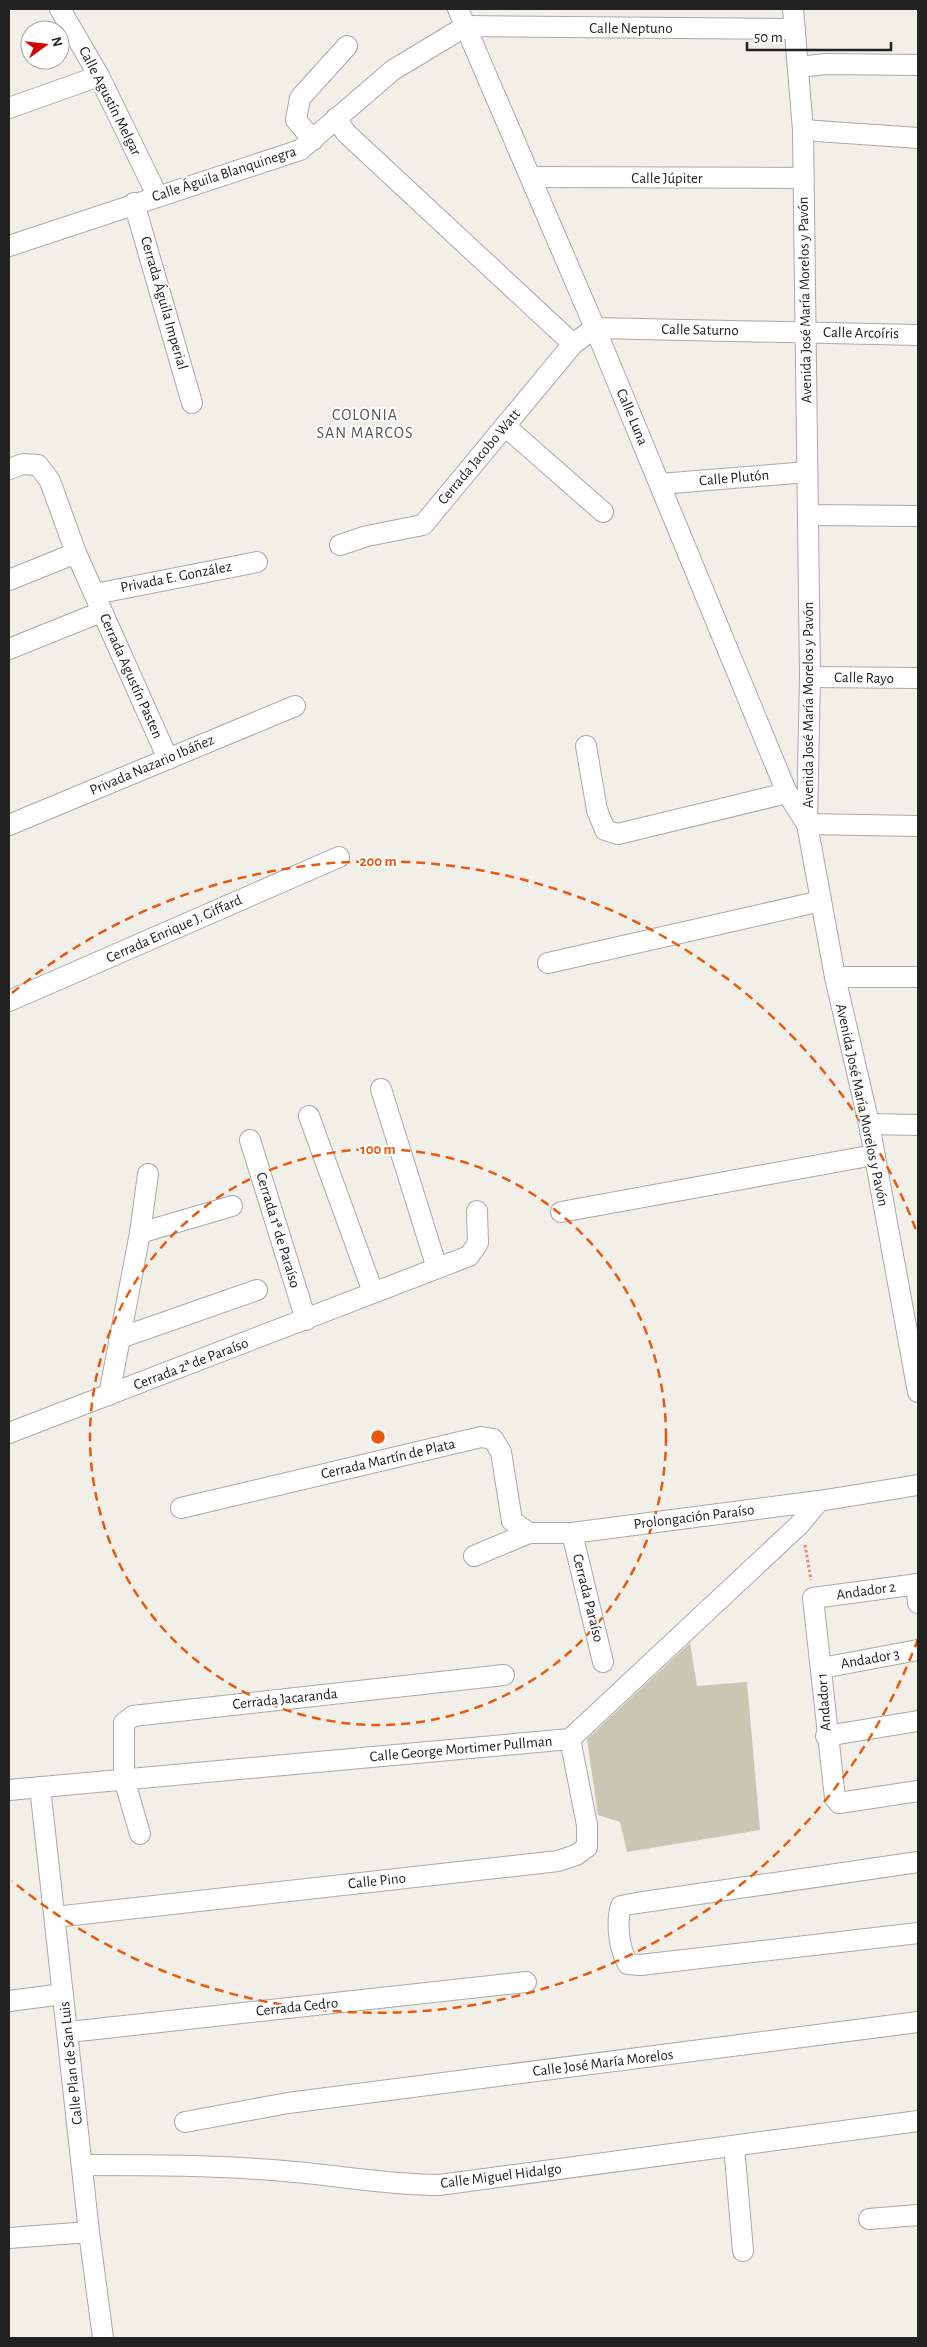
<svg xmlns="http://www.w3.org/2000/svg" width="927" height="2347" font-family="'Alegreya Sans',sans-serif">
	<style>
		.construction { fill: #c7c7b4 }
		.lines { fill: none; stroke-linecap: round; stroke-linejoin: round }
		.minor-casing { stroke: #a9a9a9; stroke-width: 22 }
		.path { stroke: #fa8072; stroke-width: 3; stroke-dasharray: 2.5 2.5; stroke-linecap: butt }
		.minor { stroke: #fff; stroke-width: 20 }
		.ring { fill: none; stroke: #e8590c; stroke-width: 2.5; stroke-dasharray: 9 6 }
		.labels { text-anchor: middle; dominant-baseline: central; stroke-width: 4; stroke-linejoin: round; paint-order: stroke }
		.street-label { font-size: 15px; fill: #222; stroke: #fff }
		.neighbourhood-label { font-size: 16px; letter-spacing: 1px; fill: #555; stroke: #fff }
		.centre { fill: #e8590c; stroke: #fff; stroke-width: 2.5 }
		.ring-label { font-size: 15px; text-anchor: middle; font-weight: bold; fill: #e8590c; stroke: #fff; stroke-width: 4; stroke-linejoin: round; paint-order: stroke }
	</style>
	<rect width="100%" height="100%" fill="#f2efe9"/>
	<polygon class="construction" points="690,1643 697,1686 747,1682 760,1830 627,1852 620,1822 598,1815 587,1739"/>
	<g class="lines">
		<defs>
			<g id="minor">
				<polyline points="60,9 99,76 157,195"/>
				<polyline points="458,9 595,328 787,793 807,824"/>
				<polyline points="793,9 803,130 810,677 807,824 835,977 869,1124 918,1392"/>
				<polyline points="799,67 826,64 918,65"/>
				<polyline points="9,108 99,76"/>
				<polyline points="336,118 346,133 573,344"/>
				<polyline points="803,130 918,138"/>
				<polyline points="313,140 296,120 300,98 347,46"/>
				<polyline points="531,177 803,178"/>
				<polyline points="134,203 192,403"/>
				<polyline points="9,246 300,150 393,70 466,26 795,29"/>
				<polyline points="505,426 603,512"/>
				<polyline points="9,469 23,464 38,465 50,481 76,553 168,759"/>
				<polyline points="660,484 807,472"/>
				<polyline points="808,515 918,516"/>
				<polyline points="340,545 367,536 423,525 573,344 595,328 918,335"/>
				<polyline points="9,580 76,553"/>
				<polyline points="95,594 257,562"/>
				<polyline points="9,649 101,612"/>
				<polyline points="810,677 918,678"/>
				<polyline points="586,746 597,810 605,830 618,834 787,793"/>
				<polyline points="807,824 918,826"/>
				<polyline points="9,825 295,706"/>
				<polyline points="548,963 821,901"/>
				<polyline points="835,977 918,977"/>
				<polyline points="9,1001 339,857"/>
				<polyline points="381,1089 437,1268"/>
				<polyline points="309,1116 373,1292"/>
				<polyline points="869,1124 918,1125"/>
				<polyline points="250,1140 306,1320"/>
				<polyline points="561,1212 874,1155"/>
				<polyline points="140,1233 232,1206"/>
				<polyline points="120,1338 257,1290"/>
				<polyline points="109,1395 140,1233 148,1174"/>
				<polyline points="9,1433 469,1256 478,1243 477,1211"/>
				<polyline points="181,1508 481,1437 493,1439 501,1452 512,1521 529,1533"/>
				<polyline points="572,1533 603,1662"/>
				<polyline points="474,1556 529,1533 572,1533 819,1501 918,1485"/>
				<polyline points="916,1584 918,1603"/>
				<polyline points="918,1584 813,1598 835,1798 839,1803 918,1791"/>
				<polyline points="822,1668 918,1650"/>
				<polyline points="826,1736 918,1721"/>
				<polyline points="40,1787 89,2232 103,2338"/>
				<polyline points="9,1790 570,1739 799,1525 819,1501"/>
				<polyline points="140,1834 124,1779 124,1723 133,1716 504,1675"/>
				<path d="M918,1862L637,1903L621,1906C616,1923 619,1949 628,1964L640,1965L918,1933"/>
				<polyline points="55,1917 558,1861 576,1855 587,1847 587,1825 570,1739"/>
				<polyline points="9,2001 63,1994"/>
				<polyline points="69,2032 526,1982"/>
				<polyline points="185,2122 288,2103 918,2022"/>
				<polyline points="734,2146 743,2251"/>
				<path d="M82,2165C149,2165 216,2165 284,2171C336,2175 387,2185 439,2185L918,2121"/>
				<polyline points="869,2219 918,2215"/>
				<polyline points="9,2238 89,2232"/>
			</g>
		</defs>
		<use href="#minor" class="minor-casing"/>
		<polyline class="path" points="805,1545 811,1580"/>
		<use href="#minor" class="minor"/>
	</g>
	<g class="ring">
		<circle cx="378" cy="1437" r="288"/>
		<path d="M918 1639A576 576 0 0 1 12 1881M12 993A576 576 0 0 1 918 1235"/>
	</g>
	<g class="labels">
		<g class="street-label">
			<text x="631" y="28">Calle Neptuno</text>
			<text transform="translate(110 101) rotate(63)">Calle Agustín Melgar</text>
			<text transform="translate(224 174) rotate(-18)">Calle Águila Blanquinegra</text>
			<text x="667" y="178">Calle Júpiter</text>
			<text transform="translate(805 300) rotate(-91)">Avenida José María Morelos y Pavón</text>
			<text transform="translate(164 303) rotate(74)">Cerrada Águila Imperial</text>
			<text transform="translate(700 330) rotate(1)">Calle Saturno</text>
			<text transform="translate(861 333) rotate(1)">Calle Arcoíris</text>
			<text transform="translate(632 417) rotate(67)">Calle Luna</text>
			<text transform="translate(479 457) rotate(-50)">Cerrada Jacobo Watt</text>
			<text transform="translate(734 478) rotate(-5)">Calle Plutón</text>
			<text transform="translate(176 577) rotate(-11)">Privada E. González</text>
			<text transform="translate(131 676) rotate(66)">Cerrada Agustín Pasten</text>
			<text transform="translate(864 678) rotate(1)">Calle Rayo</text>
			<text transform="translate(808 705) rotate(-90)">Avenida José María Morelos y Pavón</text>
			<text transform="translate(152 765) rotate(-23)">Privada Nazario Ibáñez</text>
			<text transform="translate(174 929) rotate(-24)">Cerrada Enrique J. Giffard</text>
			<text transform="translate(862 1105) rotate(78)">Avenida José María Morelos y Pavón</text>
			<text transform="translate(278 1230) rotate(73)">Cerrada 1ª de Paraíso</text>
			<text transform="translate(191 1364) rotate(-21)">Cerrada 2ª de Paraíso</text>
			<text transform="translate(388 1459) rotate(-13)">Cerrada Martín de Plata</text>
			<text transform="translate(694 1517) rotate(-7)">Prolongación Paraíso</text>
			<text transform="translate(866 1591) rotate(-8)">Andador 2</text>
			<text transform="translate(588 1598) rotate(76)">Cerrada Paraíso</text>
			<text transform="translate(870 1659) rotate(-10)">Andador 3</text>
			<text transform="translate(285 1699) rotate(-6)">Cerrada Jacaranda</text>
			<text transform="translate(824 1702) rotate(-94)">Andador 1</text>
			<text transform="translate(461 1749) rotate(-5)">Calle George Mortimer Pullman</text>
			<text transform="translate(377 1881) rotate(-6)">Calle Pino</text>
			<text transform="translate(297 2007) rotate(-6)">Cerrada Cedro</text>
			<text transform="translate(71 2063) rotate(-96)">Calle Plan de San Luis</text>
			<text transform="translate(603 2063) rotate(-7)">Calle José María Morelos</text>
			<text transform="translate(501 2176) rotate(-7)">Calle Miguel Hidalgo</text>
		</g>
		<g class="neighbourhood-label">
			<text x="365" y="415">COLONIA<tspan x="365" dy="18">SAN MARCOS</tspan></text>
		</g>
	</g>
	<circle cx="378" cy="1437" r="8" class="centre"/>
	<g class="ring-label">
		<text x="378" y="866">200 m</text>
		<text x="378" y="1154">100 m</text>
	</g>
	<rect width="927" height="2347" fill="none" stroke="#222222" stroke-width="20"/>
	<g transform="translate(45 45) rotate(75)"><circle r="24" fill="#ffffff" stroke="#a7a7a7"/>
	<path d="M0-4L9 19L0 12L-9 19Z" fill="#d40000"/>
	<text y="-8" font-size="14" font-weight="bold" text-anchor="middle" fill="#222222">N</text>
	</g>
	<path d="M747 42v8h144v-8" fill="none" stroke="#222222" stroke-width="2.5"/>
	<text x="754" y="42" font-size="15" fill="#222222" stroke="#ffffff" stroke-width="4" paint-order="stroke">50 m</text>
</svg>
